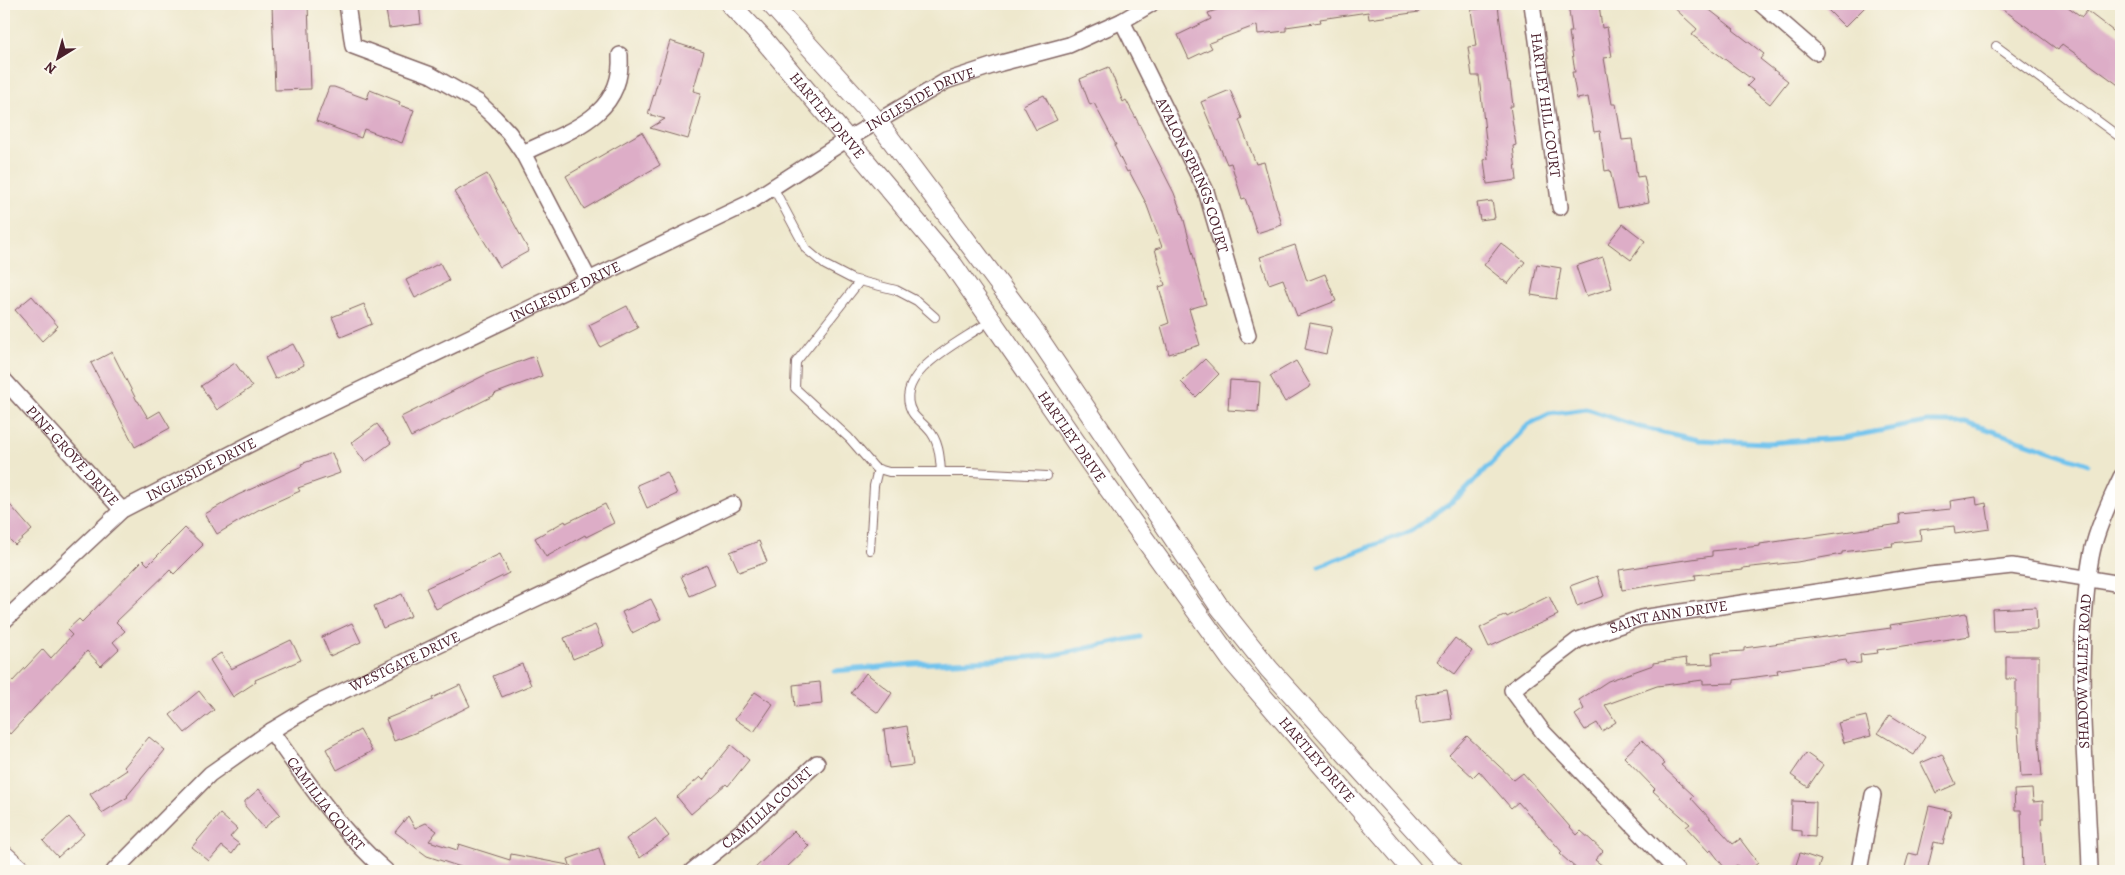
<svg xmlns="http://www.w3.org/2000/svg" width="2125" height="875" font-family="Alegreya,serif">
	<style>
		.lines { fill: none; stroke-linecap: round; stroke-linejoin: round }
		.stream { stroke: #71c3ed; stroke-width: 5 }
		.building { fill: #ddadc7 }
		.service-casing { stroke: #836564; stroke-width: 10 }
		.minor-casing { stroke: #836564; stroke-width: 18 }
		.tertiary-casing { stroke: #836564; stroke-width: 21 }
		.service { stroke: #fff; stroke-width: 8 }
		.minor { stroke: #fff; stroke-width: 15 }
		.tertiary { stroke: #fff; stroke-width: 19 }
		.labels { text-anchor: middle; dominant-baseline: central; stroke-width: 4; stroke-linejoin: round; paint-order: stroke }
		.street-label { font-size: 15px; fill: #4a1f2b; stroke: #fbf7ec }
	</style>
	<rect width="100%" height="100%" fill="#fbf7ec"/>
	<filter id="ink" filterUnits="userSpaceOnUse"><feTurbulence type="fractalNoise" baseFrequency=".02" numOctaves="2"/><feDisplacementMap in="SourceGraphic" scale="10" xChannelSelector="R" yChannelSelector="G"/><feConvolveMatrix kernelMatrix="1 2 1 2 8 2 1 2 1" color-interpolation-filters="sRGB"/></filter>
	<filter id="wash" filterUnits="userSpaceOnUse"><feTurbulence type="fractalNoise" baseFrequency=".0096" numOctaves="4" result="noise"/><feDisplacementMap in="SourceGraphic" scale="20" xChannelSelector="R" yChannelSelector="G"/><feGaussianBlur stdDeviation="1.12" result="paint"/><feColorMatrix in="noise" values="0 0 0 0 0 0 0 0 0 0 0 0 0 0 0 0 0 1.4 0 .05"/><feComposite in="paint" operator="in"/></filter>
	<g filter="url(#wash)">
		<rect width="100%" height="100%" fill="#eee8cd"/>
		<g class="lines">
			<g class="stream">
				<polyline points="1319,566 1411,531 1461,495 1529,424 1549,414 1587,409 1639,427 1699,440 1766,443 1842,438 1927,422 1966,422 2088,464"/>
				<polyline points="834,671 914,664 994,660 1054,655 1140,637"/>
			</g>
		</g>
		<g id="blocks">
			<g class="building">
				<polygon points="272,4 308,4 311,89 275,90"/>
				<polygon points="385,4 419,4 421,24 389,28"/>
				<polygon points="1233,4 1419,4 1419,12 1369,19 1368,12 1320,19 1321,22 1286,27 1286,31 1258,34 1257,25 1209,43 1212,48 1189,59 1178,35 1211,19 1208,13"/>
				<polygon points="1568,4 1599,4 1602,28 1607,27 1612,57 1604,58 1612,104 1616,104 1622,140 1632,139 1637,177 1644,176 1649,202 1618,208 1610,170 1605,171 1600,131 1594,132 1588,97 1577,99 1572,72 1575,72 1569,32 1572,32"/>
				<polygon points="1670,4 1702,4 1734,29 1733,30 1764,54 1760,59 1788,81 1770,104 1747,86 1753,80 1692,35 1697,29"/>
				<polygon points="1822,4 1868,4 1845,27"/>
				<polygon points="1996,4 2064,4 2082,17 2087,11 2121,37 2121,87 2062,44 2058,50"/>
				<polygon points="1498,6 1508,82 1510,82 1513,106 1510,106 1516,145 1513,146 1517,180 1487,184 1484,160 1488,159 1479,76 1472,76 1468,47 1476,46 1471,10"/>
				<polygon points="670,41 704,52 693,91 701,93 688,139 650,128 665,119 648,114"/>
				<polygon points="1109,67 1123,102 1126,100 1138,122 1174,193 1184,220 1206,304 1189,309 1200,345 1169,354 1161,326 1169,323 1159,287 1165,285 1155,249 1162,247 1146,203 1129,171 1127,172 1114,145 1116,145 1094,103 1090,105 1080,79"/>
				<polygon points="329,87 334,87 367,99 370,90 400,102 399,105 414,110 402,143 364,129 361,138 316,121"/>
				<polygon points="1230,90 1242,118 1239,120 1256,164 1264,162 1282,225 1257,233 1245,198 1242,199 1231,163 1227,164 1201,102"/>
				<polygon points="1044,95 1057,120 1036,130 1023,105"/>
				<polygon points="642,132 660,165 584,209 566,176"/>
				<polygon points="487,174 529,251 500,267 454,192"/>
				<polygon points="1492,201 1495,218 1480,220 1477,203"/>
				<polygon points="1623,224 1645,241 1631,260 1608,243"/>
				<polygon points="1501,243 1525,262 1508,284 1484,265"/>
				<polygon points="1295,245 1307,281 1325,274 1336,301 1297,316 1283,279 1269,284 1260,257"/>
				<polygon points="1603,257 1612,288 1586,296 1576,266"/>
				<polygon points="440,263 449,281 415,298 406,280"/>
				<polygon points="1537,264 1561,268 1556,299 1531,295"/>
				<polygon points="32,296 58,326 42,341 15,310"/>
				<polygon points="364,304 372,324 341,337 332,317"/>
				<polygon points="627,306 638,328 600,347 589,325"/>
				<polygon points="1310,323 1332,327 1326,354 1305,349"/>
				<polygon points="293,344 304,365 275,379 265,358"/>
				<polygon points="112,352 137,401 138,401 148,418 160,411 170,428 135,447 91,363"/>
				<polygon points="535,356 542,376 494,394 495,395 411,437 401,417 489,373"/>
				<polygon points="1205,359 1219,374 1196,397 1181,382"/>
				<polygon points="1296,361 1311,386 1285,402 1270,376"/>
				<polygon points="235,363 252,387 217,410 201,386"/>
				<polygon points="1230,380 1260,382 1258,412 1228,410"/>
				<polygon points="377,424 391,443 365,462 351,443"/>
				<polygon points="332,453 340,473 298,488 300,491 258,510 217,534 205,514 238,495 302,466 301,464"/>
				<polygon points="667,472 677,494 647,508 637,485"/>
				<polygon points="1976,497 1977,505 1986,503 1990,529 1955,534 1954,526 1920,530 1921,540 1892,543 1893,546 1842,552 1842,554 1797,562 1743,568 1743,570 1695,575 1696,579 1622,590 1619,570 1712,556 1712,551 1760,546 1760,544 1900,524 1899,514 1951,509 1950,501"/>
				<polygon points="4,498 32,530 15,545 4,534"/>
				<polygon points="605,504 614,523 586,537 585,535 546,557 535,538 565,521 566,523"/>
				<polygon points="185,528 203,545 174,574 170,570 116,622 125,631 113,642 119,649 101,666 87,651 10,734 4,727 4,676 11,683 43,649 51,658 72,635 67,630 79,619 82,622 143,560 148,565"/>
				<polygon points="759,541 767,562 739,572 730,552"/>
				<polygon points="500,554 509,573 436,609 426,588"/>
				<polygon points="707,565 715,585 690,596 681,576"/>
				<polygon points="1597,576 1604,596 1577,606 1570,586"/>
				<polygon points="402,594 411,616 383,628 374,606"/>
				<polygon points="1549,596 1558,615 1489,647 1480,628 1506,615 1507,617"/>
				<polygon points="651,599 661,619 632,633 622,612"/>
				<polygon points="2036,607 2037,629 1993,631 1992,609"/>
				<polygon points="1966,613 1970,636 1877,650 1878,653 1860,655 1861,663 1847,664 1846,660 1777,670 1778,674 1734,680 1734,683 1703,684 1703,680 1657,686 1605,705 1616,722 1602,731 1597,723 1585,730 1575,715 1584,709 1579,700 1608,681 1653,665 1653,663 1686,658 1687,665 1713,664 1712,653 1744,651 1744,648 1891,628 1890,625"/>
				<polygon points="352,623 361,642 330,656 322,637"/>
				<polygon points="595,625 604,646 573,659 564,638"/>
				<polygon points="1455,638 1472,651 1455,674 1437,661"/>
				<polygon points="291,640 301,660 255,680 256,682 233,697 210,660 221,653 231,669"/>
				<polygon points="2006,656 2039,656 2039,741 2042,776 2021,777 2018,728 2016,728 2016,679 2006,679"/>
				<polygon points="522,664 531,685 502,697 493,676"/>
				<polygon points="866,673 892,693 878,713 851,693"/>
				<polygon points="820,682 822,704 795,707 793,685"/>
				<polygon points="460,685 470,706 422,730 394,741 386,719 433,700 432,698"/>
				<polygon points="1447,690 1452,719 1420,724 1416,695"/>
				<polygon points="199,691 214,710 185,733 170,715"/>
				<polygon points="755,692 773,704 754,732 735,719"/>
				<polygon points="1890,715 1925,737 1914,755 1878,733"/>
				<polygon points="1866,716 1871,736 1844,743 1838,723"/>
				<polygon points="907,726 913,765 889,768 884,730"/>
				<polygon points="360,730 372,751 337,770 326,749"/>
				<polygon points="1467,736 1514,780 1523,773 1577,835 1581,831 1603,851 1595,860 1610,871 1579,871 1560,854 1562,852 1518,802 1511,808 1479,771 1473,777 1449,755"/>
				<polygon points="149,737 165,750 127,796 128,797 102,813 90,794 127,770 124,767"/>
				<polygon points="1642,740 1665,764 1662,766 1694,796 1691,798 1733,844 1740,839 1758,863 1748,871 1741,871 1737,865 1727,871 1711,850 1709,852 1686,827 1690,824 1653,791 1655,789 1624,757"/>
				<polygon points="731,745 749,760 728,786 726,784 691,814 677,797 700,777 703,780"/>
				<polygon points="1806,753 1823,765 1808,787 1791,775"/>
				<polygon points="1942,754 1956,784 1936,793 1921,763"/>
				<polygon points="259,789 280,814 264,828 245,806 245,801"/>
				<polygon points="2032,789 2033,802 2043,801 2043,819 2041,819 2044,871 2023,871 2021,810 2015,810 2014,790"/>
				<polygon points="1792,801 1816,802 1815,837 1802,836 1802,831 1791,830"/>
				<polygon points="1929,806 1951,811 1943,844 1934,842 1927,871 1904,871 1909,853 1917,855"/>
				<polygon points="220,814 237,829 230,837 239,844 232,854 222,846 209,861 192,847"/>
				<polygon points="408,816 415,828 426,823 437,831 429,841 457,850 459,844 510,860 511,854 568,865 568,871 473,871 427,856 395,832"/>
				<polygon points="69,817 84,834 58,857 43,841"/>
				<polygon points="655,818 669,836 640,858 626,839"/>
				<polygon points="794,831 809,846 783,871 752,871"/>
				<polygon points="599,848 606,871 572,871 568,859"/>
				<polygon points="1800,853 1821,860 1817,871 1794,871"/>
			</g>
		</g>
	</g>
	<g filter="url(#ink)">
		<use href="#blocks" fill-opacity="0" stroke="#836564" stroke-width="1"/>
		<g class="lines">
			<defs>
				<g id="service">
					<polyline points="1996,46 2121,138"/>
					<polyline points="773,187 806,249 825,265 852,279 896,290 917,301 935,317"/>
					<polyline points="860,281 796,362 795,388 849,438 875,468 889,472 970,472 1047,476"/>
					<path d="M941,472C940,457 939,440 928,429C923,423 915,418 912,412C892,375 956,344 981,327"/>
					<polyline points="870,550 874,486 878,469"/>
				</g>
				<g id="minor">
					<polyline points="347,4 353,46 431,75 478,102 495,118 509,133 523,153 589,280"/>
					<path id="s1" d="M1532,4L1560,207"/>
					<polyline points="1761,4 1816,52"/>
					<path id="s2" d="M1122,21L1206,191L1248,335"/>
					<path d="M523,153C568,131 624,116 620,55"/>
					<path id="s3" d="M4,380L122,510"/>
					<path id="s4" d="M4,621L122,510L291,423L747,204L846,140L946,81L1001,63L1069,45L1122,21L1151,4"/>
					<path id="s5" d="M271,731C306,780 340,831 386,871"/>
					<path id="s6" d="M114,871L210,774L271,731L314,705L733,504"/>
					<path id="s7" d="M692,871L749,825L817,763"/>
					<path id="s8" d="M1677,871L1543,732L1512,690L1578,640L1641,618L1930,575L2012,566L2121,584"/>
					<polyline points="1859,871 1873,795"/>
					<path id="s9" d="M2090,871C2088,784 2077,696 2085,608C2087,587 2088,565 2094,544C2100,521 2111,499 2121,477"/>
				</g>
				<g id="tertiary">
					<path id="s10" d="M730,4L764,40L953,265L1093,467L1232,661L1413,871"/>
					<polyline points="771,4 877,121 1032,328 1219,606 1269,669 1452,871"/>
					<polyline points="4,855 22,871"/>
				</g>
			</defs>
			<use href="#service" class="service-casing"/>
			<use href="#minor" class="minor-casing"/>
			<use href="#tertiary" class="tertiary-casing"/>
			<use href="#service" class="service"/>
			<use href="#minor" class="minor"/>
			<use href="#tertiary" class="tertiary"/>
		</g>
	</g>
	<g class="labels">
		<g class="street-label">
			<text stroke="none"><textPath href="#s4" startOffset="1061">INGLESIDE DRIVE</textPath></text>
			<text stroke="none"><textPath href="#s1" startOffset="102">HARTLEY HILL COURT</textPath></text>
			<text stroke="none"><textPath href="#s10" startOffset="148">HARTLEY DRIVE</textPath></text>
			<text stroke="none"><textPath href="#s2" startOffset="170">AVALON SPRINGS COURT</textPath></text>
			<text stroke="none"><textPath href="#s4" startOffset="656">INGLESIDE DRIVE</textPath></text>
			<text stroke="none"><textPath href="#s10" startOffset="552">HARTLEY DRIVE</textPath></text>
			<text stroke="none"><textPath href="#s3" startOffset="102">PINE GROVE DRIVE</textPath></text>
			<text stroke="none"><textPath href="#s4" startOffset="251">INGLESIDE DRIVE</textPath></text>
			<text stroke="none"><textPath href="#s8" startOffset="422">SAINT ANN DRIVE</textPath></text>
			<text stroke="none"><textPath href="#s6" startOffset="362">WESTGATE DRIVE</textPath></text>
			<text stroke="none"><textPath href="#s9" startOffset="200">SHADOW VALLEY ROAD</textPath></text>
			<text stroke="none"><textPath href="#s10" startOffset="958">HARTLEY DRIVE</textPath></text>
			<text stroke="none"><textPath href="#s5" startOffset="91">CAMILLIA COURT</textPath></text>
			<text stroke="none"><textPath href="#s7" startOffset="98">CAMILLIA COURT</textPath></text>
		</g>
	</g>
	<rect width="2125" height="875" fill="none" stroke="#fbf7ec" stroke-width="20"/>
	<g transform="translate(58 58) rotate(217)" stroke="#fbf7ec" stroke-width="4" paint-order="stroke">
	<path d="M0-4L9 19L0 12L-9 19Z" fill="#4a1f2b"/>
	<text y="-8" font-size="14" font-weight="bold" text-anchor="middle" fill="#4a1f2b">N</text>
	</g>
</svg>
